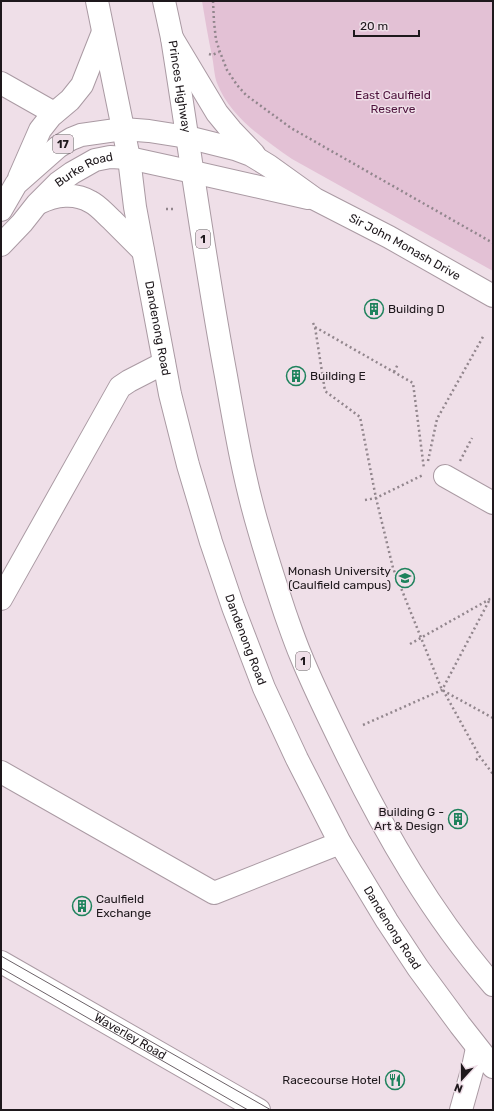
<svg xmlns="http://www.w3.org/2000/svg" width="494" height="1111" font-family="Rubik,sans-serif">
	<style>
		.green { fill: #e3c1d5 }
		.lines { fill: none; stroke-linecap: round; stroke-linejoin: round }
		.minor-casing { stroke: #aa9aa3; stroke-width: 24 }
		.major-casing { stroke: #aa9aa3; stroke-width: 24 }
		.highway-casing { stroke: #aa9aa3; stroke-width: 24 }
		.path { stroke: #92868d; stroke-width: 2.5; stroke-dasharray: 2 3; stroke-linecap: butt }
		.minor { stroke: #fff; stroke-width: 22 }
		.major { stroke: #fff; stroke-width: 22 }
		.highway { stroke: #fff; stroke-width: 22 }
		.tram { stroke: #6c6268; stroke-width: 1 }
		.labels { text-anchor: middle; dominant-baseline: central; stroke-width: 3; stroke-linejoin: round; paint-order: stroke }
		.shield { fill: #efdfe8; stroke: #5d5459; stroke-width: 1 }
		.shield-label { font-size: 11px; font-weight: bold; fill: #1e181c }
		.street-label { font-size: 12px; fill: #1e181c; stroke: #efdfe8 }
		.park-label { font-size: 12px; fill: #4f133d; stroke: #efdfe8 }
		.poi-label { font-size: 12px; fill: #1e181c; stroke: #efdfe8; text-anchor: start }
	</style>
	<rect width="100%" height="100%" fill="#efdfe8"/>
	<path class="green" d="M202,1H493V271L292,159C264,139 230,117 217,83C214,75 214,65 212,56C208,37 205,19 202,1Z"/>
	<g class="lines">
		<defs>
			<g id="minor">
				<polyline points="172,38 217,113 231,130 254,154"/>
				<polyline points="1,83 54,113"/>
				<path id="s1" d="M187,137L235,149L251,155L269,166L315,199L389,237L493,296"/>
				<polyline points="193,172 308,198"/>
				<polyline points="445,476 493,503"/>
				<polyline points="1,599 120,387 129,381 164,363"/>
				<polyline points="1,772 214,893 340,843"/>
			</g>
			<g id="major">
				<polyline points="19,178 40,130 51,116 70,100 82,85 103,32"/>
				<path d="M39,203C55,195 75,192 91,202C99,206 105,214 112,220C122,230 133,241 143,251"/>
				<polyline points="1,210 16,184 58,147 71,139 81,135 123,129 149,131 187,137"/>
				<path id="s2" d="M1,245L22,223L37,204L58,183L72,173L95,160L110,157L129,158L193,172"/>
				<path id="s3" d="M1,962L259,1110"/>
				<polyline points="461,1110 473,1067 477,1048"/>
			</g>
			<g id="highway">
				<path id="s4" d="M97,1L129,158L135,207L170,394L188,465L211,542L233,607L264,688L297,759L340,843L387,921L418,968L460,1025L493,1067"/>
				<path id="s5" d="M164,1L172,38C190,151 205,264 226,376C235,427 244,480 259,530C267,558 276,586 285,613C290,627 295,642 301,656C314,688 329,718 344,749C385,833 432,915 493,985"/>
			</g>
		</defs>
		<use href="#minor" class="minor-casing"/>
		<use href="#major" class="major-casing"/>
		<use href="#highway" class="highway-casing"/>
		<g class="path">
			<polyline points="213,1 214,22 216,40 220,52 227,70 237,85 246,95 291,128 493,243"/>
			<polyline points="209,54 212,55 219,52"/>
			<polyline points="166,209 175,209"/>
			<polyline points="313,323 315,327 325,391 360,417 376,498 393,568 442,690 493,718"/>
			<polyline points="315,327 413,383 424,469"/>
			<polyline points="394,372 398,364"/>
			<polyline points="428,461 437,419 484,335"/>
			<polyline points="460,461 472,438"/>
			<polyline points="365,500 376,498 423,475"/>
			<polyline points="410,644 490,599 493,599"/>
			<polyline points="443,690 480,757 493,774"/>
			<polyline points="363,725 442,690 490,599"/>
			<polyline points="476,760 480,757"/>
		</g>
		<use href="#minor" class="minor"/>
		<use href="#major" class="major"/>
		<use href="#highway" class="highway"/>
		<g class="tram">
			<polyline points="1,956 271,1110"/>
			<polyline points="1,968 248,1110"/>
		</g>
	</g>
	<defs>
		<symbol id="building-ring" viewBox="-11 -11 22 22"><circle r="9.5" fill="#efdfe8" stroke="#1e825c" stroke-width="1.5"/><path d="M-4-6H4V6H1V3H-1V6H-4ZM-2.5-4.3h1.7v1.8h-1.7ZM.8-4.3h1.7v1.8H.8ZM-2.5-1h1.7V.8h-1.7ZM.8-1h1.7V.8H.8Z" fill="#1e825c"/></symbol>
		<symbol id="university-ring" viewBox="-11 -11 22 22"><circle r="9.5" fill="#efdfe8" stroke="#1e825c" stroke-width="1.5"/><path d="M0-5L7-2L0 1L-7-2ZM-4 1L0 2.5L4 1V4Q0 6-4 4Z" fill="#1e825c"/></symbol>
		<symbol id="restaurant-ring" viewBox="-11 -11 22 22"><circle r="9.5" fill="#efdfe8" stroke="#1e825c" stroke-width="1.5"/><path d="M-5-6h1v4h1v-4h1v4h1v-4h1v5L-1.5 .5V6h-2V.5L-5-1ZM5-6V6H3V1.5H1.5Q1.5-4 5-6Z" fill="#1e825c"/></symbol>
	</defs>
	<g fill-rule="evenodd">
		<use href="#building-ring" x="363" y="298" width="22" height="22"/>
		<use href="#building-ring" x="285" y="365" width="22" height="22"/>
		<use href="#university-ring" x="394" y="567" width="22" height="22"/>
		<use href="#building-ring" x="447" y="808" width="22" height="22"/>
		<use href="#building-ring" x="71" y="895" width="22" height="22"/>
		<use href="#restaurant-ring" x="384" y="1069" width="22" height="22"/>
	</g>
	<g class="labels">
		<g class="shield">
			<rect x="53" y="135" width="20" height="18" rx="3"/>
			<rect x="196" y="230" width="14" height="18" rx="3"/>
			<rect x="296" y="652" width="14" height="18" rx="3"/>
		</g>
		<g class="shield-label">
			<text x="63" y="144">17</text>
			<text x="203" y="239">1</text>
			<text x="303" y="661">1</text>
		</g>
		<g class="street-label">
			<text stroke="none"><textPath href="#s5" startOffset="87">Princes Highway</textPath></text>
			<text stroke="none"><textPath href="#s2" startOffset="114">Burke Road</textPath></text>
			<text stroke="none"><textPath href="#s1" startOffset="246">Sir John Monash Drive</textPath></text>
			<text stroke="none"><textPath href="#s4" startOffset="333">Dandenong Road</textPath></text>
			<text stroke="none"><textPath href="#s4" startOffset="657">Dandenong Road</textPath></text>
			<text stroke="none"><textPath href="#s4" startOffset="981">Dandenong Road</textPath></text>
			<text stroke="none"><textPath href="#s3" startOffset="149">Waverley Road</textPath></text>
		</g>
		<g class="park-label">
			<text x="393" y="95">East Caulfield<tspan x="393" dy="14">Reserve</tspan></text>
		</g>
		<g class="poi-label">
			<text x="388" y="309">Building D</text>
			<text x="310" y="376">Building E</text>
			<text x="391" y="571" text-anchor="end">Monash University<tspan x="391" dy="14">(Caulfield campus)</tspan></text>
			<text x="444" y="812" text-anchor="end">Building G -<tspan x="444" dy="14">Art &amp; Design</tspan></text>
			<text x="96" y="899">Caulfield<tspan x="96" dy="14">Exchange</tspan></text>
			<text x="381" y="1080" text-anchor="end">Racecourse Hotel</text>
		</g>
	</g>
	<rect width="494" height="1111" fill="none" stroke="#1e181c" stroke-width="4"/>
	<g transform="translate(462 1079) rotate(201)" stroke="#efdfe8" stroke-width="3" paint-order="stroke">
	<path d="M0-3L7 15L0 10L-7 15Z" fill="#1e181c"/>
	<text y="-6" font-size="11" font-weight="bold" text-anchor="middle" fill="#1e181c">N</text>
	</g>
	<path d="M354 30v6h65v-6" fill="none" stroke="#1e181c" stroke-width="2"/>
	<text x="360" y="30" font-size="12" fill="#1e181c" stroke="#efdfe8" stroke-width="3" paint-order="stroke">20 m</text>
</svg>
